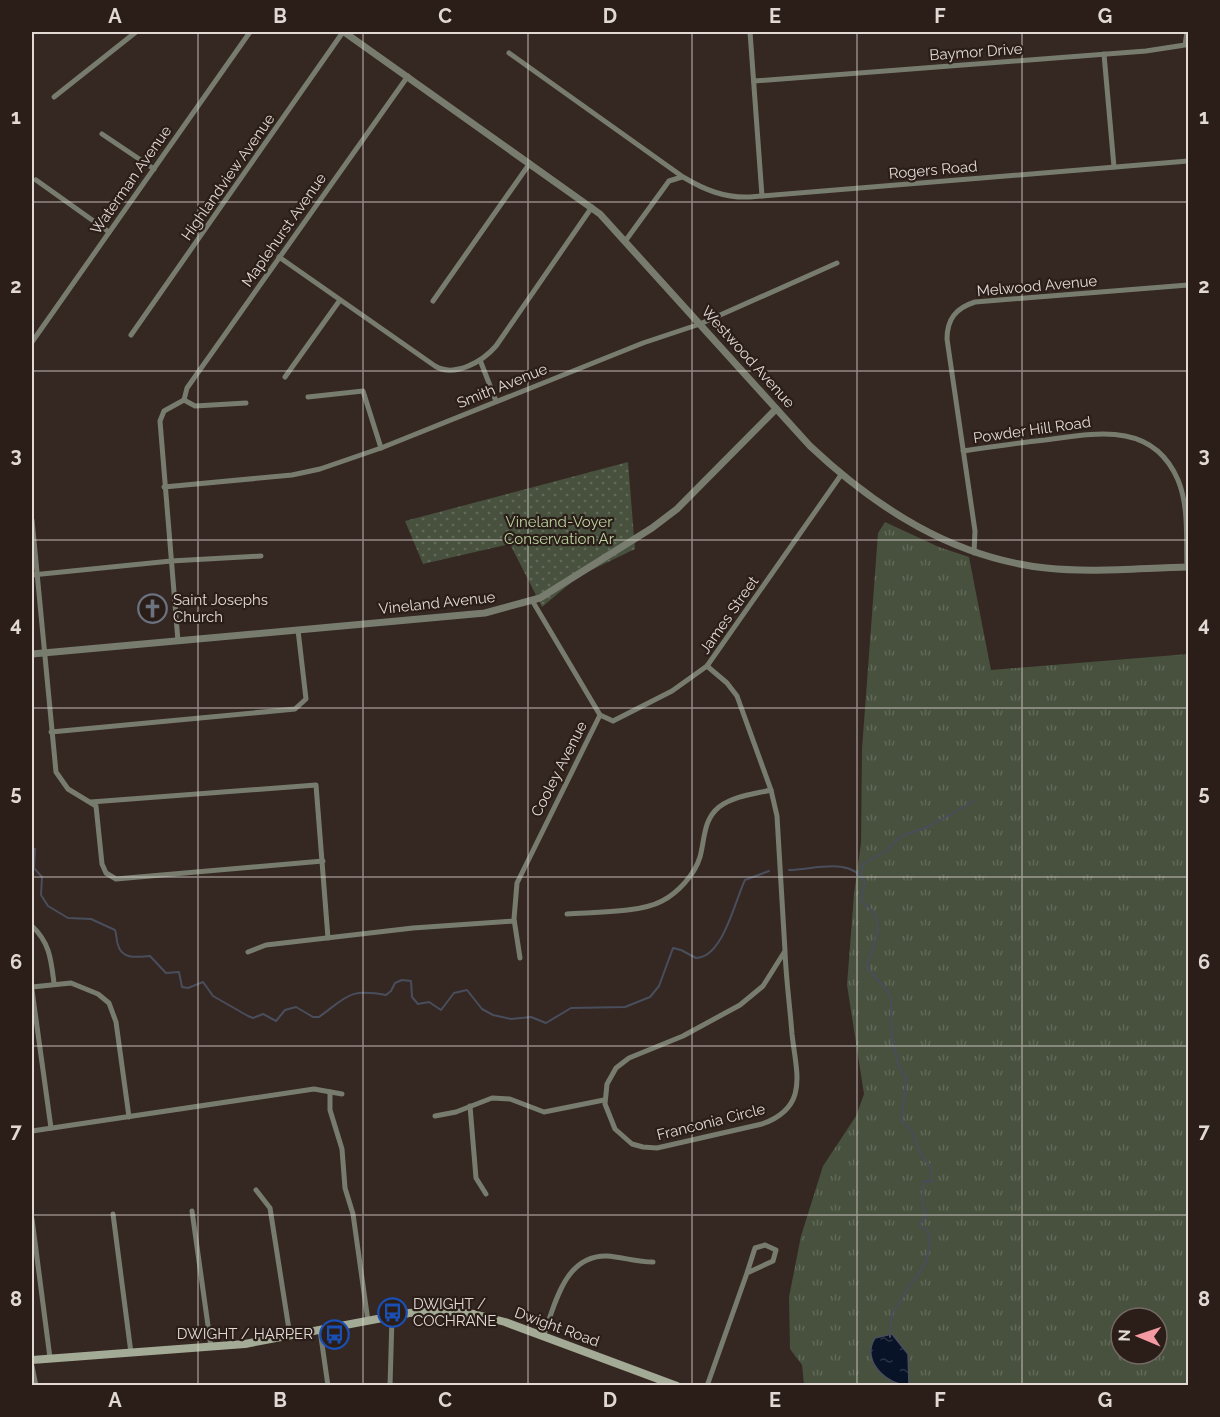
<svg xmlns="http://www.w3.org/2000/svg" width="1220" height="1417" font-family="Raleway,sans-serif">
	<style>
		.grass { fill: url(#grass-tufts); fill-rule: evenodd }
		.park { fill: url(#park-dots) }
		.water { fill: url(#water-ripples); stroke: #494e5c; stroke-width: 1.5 }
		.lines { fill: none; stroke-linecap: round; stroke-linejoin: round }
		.stream { stroke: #494e5c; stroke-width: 2 }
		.minor { stroke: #777c6f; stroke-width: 5 }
		.tertiary { stroke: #777c6f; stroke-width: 7 }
		.secondary { stroke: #a3aa95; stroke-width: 8 }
		.grid { fill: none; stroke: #e2d9d5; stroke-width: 1.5; stroke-opacity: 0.55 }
		.labels { text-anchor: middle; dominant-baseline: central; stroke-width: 4.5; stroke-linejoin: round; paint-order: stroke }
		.street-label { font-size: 15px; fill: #e2d9d5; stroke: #2b1e18 }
		.park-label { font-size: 15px; fill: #bbd4a1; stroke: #2b1e18 }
		.poi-label { font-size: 15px; fill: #e2d9d5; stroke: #2b1e18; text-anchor: start }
		.neatline { fill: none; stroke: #e2d9d5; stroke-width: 2 }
		.grid-label { font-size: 20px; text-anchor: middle; font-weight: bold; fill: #e2d9d5 }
	</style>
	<defs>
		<pattern id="grass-tufts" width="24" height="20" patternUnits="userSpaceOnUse" patternTransform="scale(1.5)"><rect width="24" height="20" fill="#47513d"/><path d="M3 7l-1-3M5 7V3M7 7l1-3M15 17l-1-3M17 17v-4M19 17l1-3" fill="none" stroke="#616958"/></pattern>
		<pattern id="park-dots" width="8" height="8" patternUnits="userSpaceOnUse" patternTransform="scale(1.5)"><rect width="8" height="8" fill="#47513d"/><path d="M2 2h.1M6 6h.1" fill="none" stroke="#616958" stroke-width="1.8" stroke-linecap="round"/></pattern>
		<pattern id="water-ripples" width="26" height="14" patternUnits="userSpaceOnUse" patternTransform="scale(1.5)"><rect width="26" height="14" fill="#081328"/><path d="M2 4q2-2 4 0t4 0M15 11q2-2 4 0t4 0" fill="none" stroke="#2c3546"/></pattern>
	</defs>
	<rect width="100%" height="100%" fill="#352722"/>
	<path class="grass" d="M885,522L939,547L969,557L991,670L1188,654V1385H804L802,1365L790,1349L789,1297L801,1236L823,1166L856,1116L864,1094L847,985L854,894L861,843L862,749L878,533ZM1121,1318H1157V1354H1121Z"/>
	<polygon class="park" points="628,462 635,549 579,576 542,607 510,544 423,564 405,521"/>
	<path class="water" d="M892,1334L908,1354L909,1385C888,1386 860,1361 875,1338Z"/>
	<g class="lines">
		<g class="stream">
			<path d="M32,849H35L34,868L42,877L41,895L48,906L68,918L91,919L115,930C117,935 116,940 118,945C122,960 138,957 150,956L166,973L179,972L182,987L188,988L203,982L213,996L248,1016L253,1018L263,1014L276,1021L285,1010L296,1007L313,1017H319C347,997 348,988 386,995L391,991L395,983L402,980L411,981L412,997L418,1004L429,1002L441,1010L454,993L467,990L482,1009L493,1015L511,1019L531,1017L546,1023L571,1008L625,1007L650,997L659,986L673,948L681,950L696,958C723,958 735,900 745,880L769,871"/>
			<path d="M789,870C813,870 850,856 865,882L861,900C864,905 870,907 874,913C885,931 869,951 867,968L888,991L891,999L892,1037L898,1064L906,1078L902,1121C905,1125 909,1127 912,1132C917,1142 920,1159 931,1166L932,1182L924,1181L922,1201L926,1217L920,1223L921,1227L928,1231C934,1269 914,1272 900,1302C898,1307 894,1308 892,1314C890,1321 891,1329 890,1337"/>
			<polyline points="861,874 863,864 886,851 901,836 928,827 974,801"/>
		</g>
		<g class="minor">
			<polyline points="750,32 762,196"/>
			<path d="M509,53L683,177C705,190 724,198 750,197L1188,161"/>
			<polyline points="1104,54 1114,167"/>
			<polyline points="754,81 1146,51 1185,45 1187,32"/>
			<polyline points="54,97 136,32"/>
			<polyline points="102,134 154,169"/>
			<polyline points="36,180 109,232"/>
			<polyline points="626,240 669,181 682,177"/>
			<path d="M279,257L435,366C455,378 483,361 496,346L592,207"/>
			<polyline points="433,301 530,163"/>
			<polyline points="131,335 343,32"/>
			<polyline points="32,342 250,32"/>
			<polyline points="480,360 496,401"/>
			<polyline points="285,377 340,300"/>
			<polyline points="308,397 363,391 381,448"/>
			<polyline points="184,400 187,388 408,76"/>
			<polyline points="184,400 195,406 246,403"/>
			<path d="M963,451C990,447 1018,443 1045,440C1096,433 1153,421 1178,480C1189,506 1186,539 1187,567"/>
			<polyline points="164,487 292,475 320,469 381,448 643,343 700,324 837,263"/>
			<polyline points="32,520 56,772 68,789 96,806 102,864 106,873 116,879 323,861"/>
			<path d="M974,553L975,531L947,339C947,319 956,308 975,302L1188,285"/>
			<polyline points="32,575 171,561 261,556"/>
			<polyline points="178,641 160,421 164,411 184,400"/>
			<path d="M707,666L727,683L737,696L771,790L777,816L785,951L763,986L740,1005L683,1036L629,1058L616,1068L607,1084L605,1104L615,1129L632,1144L643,1147L657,1148L762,1124C810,1107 796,1072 792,1034C790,1007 786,979 785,951"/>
			<polyline points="600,715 613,721 672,691 707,666 841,475"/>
			<polyline points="51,732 295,709 306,699 298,630"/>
			<polyline points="91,802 316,785 328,938"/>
			<path d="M567,914C593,912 640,913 662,901C678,893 695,874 700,857C705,839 703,820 719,807C734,796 754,794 771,790"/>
			<path d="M32,926C50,943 51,960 54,983"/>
			<polyline points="248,952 266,945 413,928 514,921"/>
			<polyline points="520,958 514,919 517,883 600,715 533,602"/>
			<polyline points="32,987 71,983 98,994 109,1003 116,1022 129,1117"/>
			<polyline points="32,990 51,1128"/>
			<polyline points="330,1092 330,1110 342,1149 345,1188 353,1214 368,1321"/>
			<polyline points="470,1106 476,1178 486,1194"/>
			<polyline points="435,1116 456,1112 492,1098 510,1099 544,1112 604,1100"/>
			<polyline points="32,1131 314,1089 342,1094"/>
			<polyline points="256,1190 270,1208 290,1336"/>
			<polyline points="192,1211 211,1347"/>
			<polyline points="113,1214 131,1353"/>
			<polyline points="32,1219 50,1358"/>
			<polyline points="320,1330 328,1386"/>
			<path d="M543,1337C555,1305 564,1255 607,1256C622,1257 637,1262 653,1262"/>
			<polyline points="32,1366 36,1386"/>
			<polyline points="390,1386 392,1317"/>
			<polyline points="707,1386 747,1273 773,1261 776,1250 765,1245 755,1248 747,1273"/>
		</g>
		<g class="tertiary">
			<path d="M344,32L600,214L810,446C876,508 953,558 1046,568C1093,573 1141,568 1188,567"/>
			<polyline points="32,654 485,613 540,598 652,528 677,509 776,409"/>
		</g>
		<polyline class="secondary" points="32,1360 245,1344 409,1313 444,1311 474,1314 505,1322 677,1386"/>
	</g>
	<path class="grid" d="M198,32V1386M363,32V1386M528,32V1386M692,32V1386M857,32V1386M1022,32V1386M32,202H1188M32,371H1188M32,540H1188M32,708H1188M32,877H1188M32,1046H1188M32,1215H1188"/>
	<defs>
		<symbol id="church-ring" viewBox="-11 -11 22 22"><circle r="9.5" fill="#2b1e18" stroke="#6b7280" stroke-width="1.5"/><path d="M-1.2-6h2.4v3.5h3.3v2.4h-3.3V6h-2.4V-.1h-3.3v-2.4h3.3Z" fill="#6b7280"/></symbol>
		<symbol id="bus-ring" viewBox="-11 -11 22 22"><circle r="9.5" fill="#2b1e18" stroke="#1a4fb4" stroke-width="1.5"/><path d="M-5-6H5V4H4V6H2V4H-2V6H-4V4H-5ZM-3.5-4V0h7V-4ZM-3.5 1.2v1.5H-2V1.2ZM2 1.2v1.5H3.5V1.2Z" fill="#1a4fb4"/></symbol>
	</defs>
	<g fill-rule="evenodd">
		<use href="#church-ring" x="136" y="592" width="33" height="33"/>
		<use href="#bus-ring" x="376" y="1296" width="33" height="33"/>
		<use href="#bus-ring" x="318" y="1318" width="33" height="33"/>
	</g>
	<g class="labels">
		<g class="street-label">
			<text transform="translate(976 52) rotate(-4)">Baymor Drive</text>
			<text transform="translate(933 170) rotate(-5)">Rogers Road</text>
			<text transform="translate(228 177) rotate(-55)">Highlandview Avenue</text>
			<text transform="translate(131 180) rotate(-55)">Waterman Avenue</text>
			<text transform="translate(284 230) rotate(-55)">Maplehurst Avenue</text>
			<text transform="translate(1037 286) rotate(-5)">Melwood Avenue</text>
			<text transform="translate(748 357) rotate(48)">Westwood Avenue</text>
			<text transform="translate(502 386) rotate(-22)">Smith Avenue</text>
			<text transform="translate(1032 430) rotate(-8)">Powder Hill Road</text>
			<text transform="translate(437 603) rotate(-6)">Vineland Avenue</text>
			<text transform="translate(729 615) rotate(-55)">James Street</text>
			<text transform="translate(559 769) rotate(-63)">Cooley Avenue</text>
			<text transform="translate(711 1122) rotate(-14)">Franconia Circle</text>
			<text transform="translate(557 1327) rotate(20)">Dwight Road</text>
		</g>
		<g class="park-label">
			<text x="559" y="522">Vineland-Voyer<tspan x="559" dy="17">Conservation Ar</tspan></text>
		</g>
		<g class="poi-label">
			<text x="173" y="600">Saint Josephs<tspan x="173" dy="17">Church</tspan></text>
			<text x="413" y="1304">DWIGHT /<tspan x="413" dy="17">COCHRANE</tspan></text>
			<text x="313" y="1334" text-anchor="end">DWIGHT / HARPER</text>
		</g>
	</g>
	<rect width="1220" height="1417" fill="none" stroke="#2b1e18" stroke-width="66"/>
	<g transform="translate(1139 1336) rotate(272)"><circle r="28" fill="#2b1e18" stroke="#746964" stroke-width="1.5"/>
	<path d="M0-4.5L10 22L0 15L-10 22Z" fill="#f49aa2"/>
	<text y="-9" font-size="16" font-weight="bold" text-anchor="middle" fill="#e2d9d5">N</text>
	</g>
	<rect x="33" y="33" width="1154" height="1351" class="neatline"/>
	<g class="grid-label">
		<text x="115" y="23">A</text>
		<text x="280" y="23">B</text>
		<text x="445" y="23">C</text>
		<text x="610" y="23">D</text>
		<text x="775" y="23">E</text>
		<text x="940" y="23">F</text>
		<text x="1105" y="23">G</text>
		<text x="16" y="124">1</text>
		<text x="1204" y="124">1</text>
		<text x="16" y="293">2</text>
		<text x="1204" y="293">2</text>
		<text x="16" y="462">3</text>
		<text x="1204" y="462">3</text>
		<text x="16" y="631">4</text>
		<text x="1204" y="631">4</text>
		<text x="16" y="800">5</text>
		<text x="1204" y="800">5</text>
		<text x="16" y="969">6</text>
		<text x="1204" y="969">6</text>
		<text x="16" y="1138">7</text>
		<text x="1204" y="1138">7</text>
		<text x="16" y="1306">8</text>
		<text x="1204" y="1306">8</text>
		<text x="115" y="1407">A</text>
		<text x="280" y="1407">B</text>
		<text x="445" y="1407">C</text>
		<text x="610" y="1407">D</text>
		<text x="775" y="1407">E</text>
		<text x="940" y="1407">F</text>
		<text x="1105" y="1407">G</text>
	</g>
</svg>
